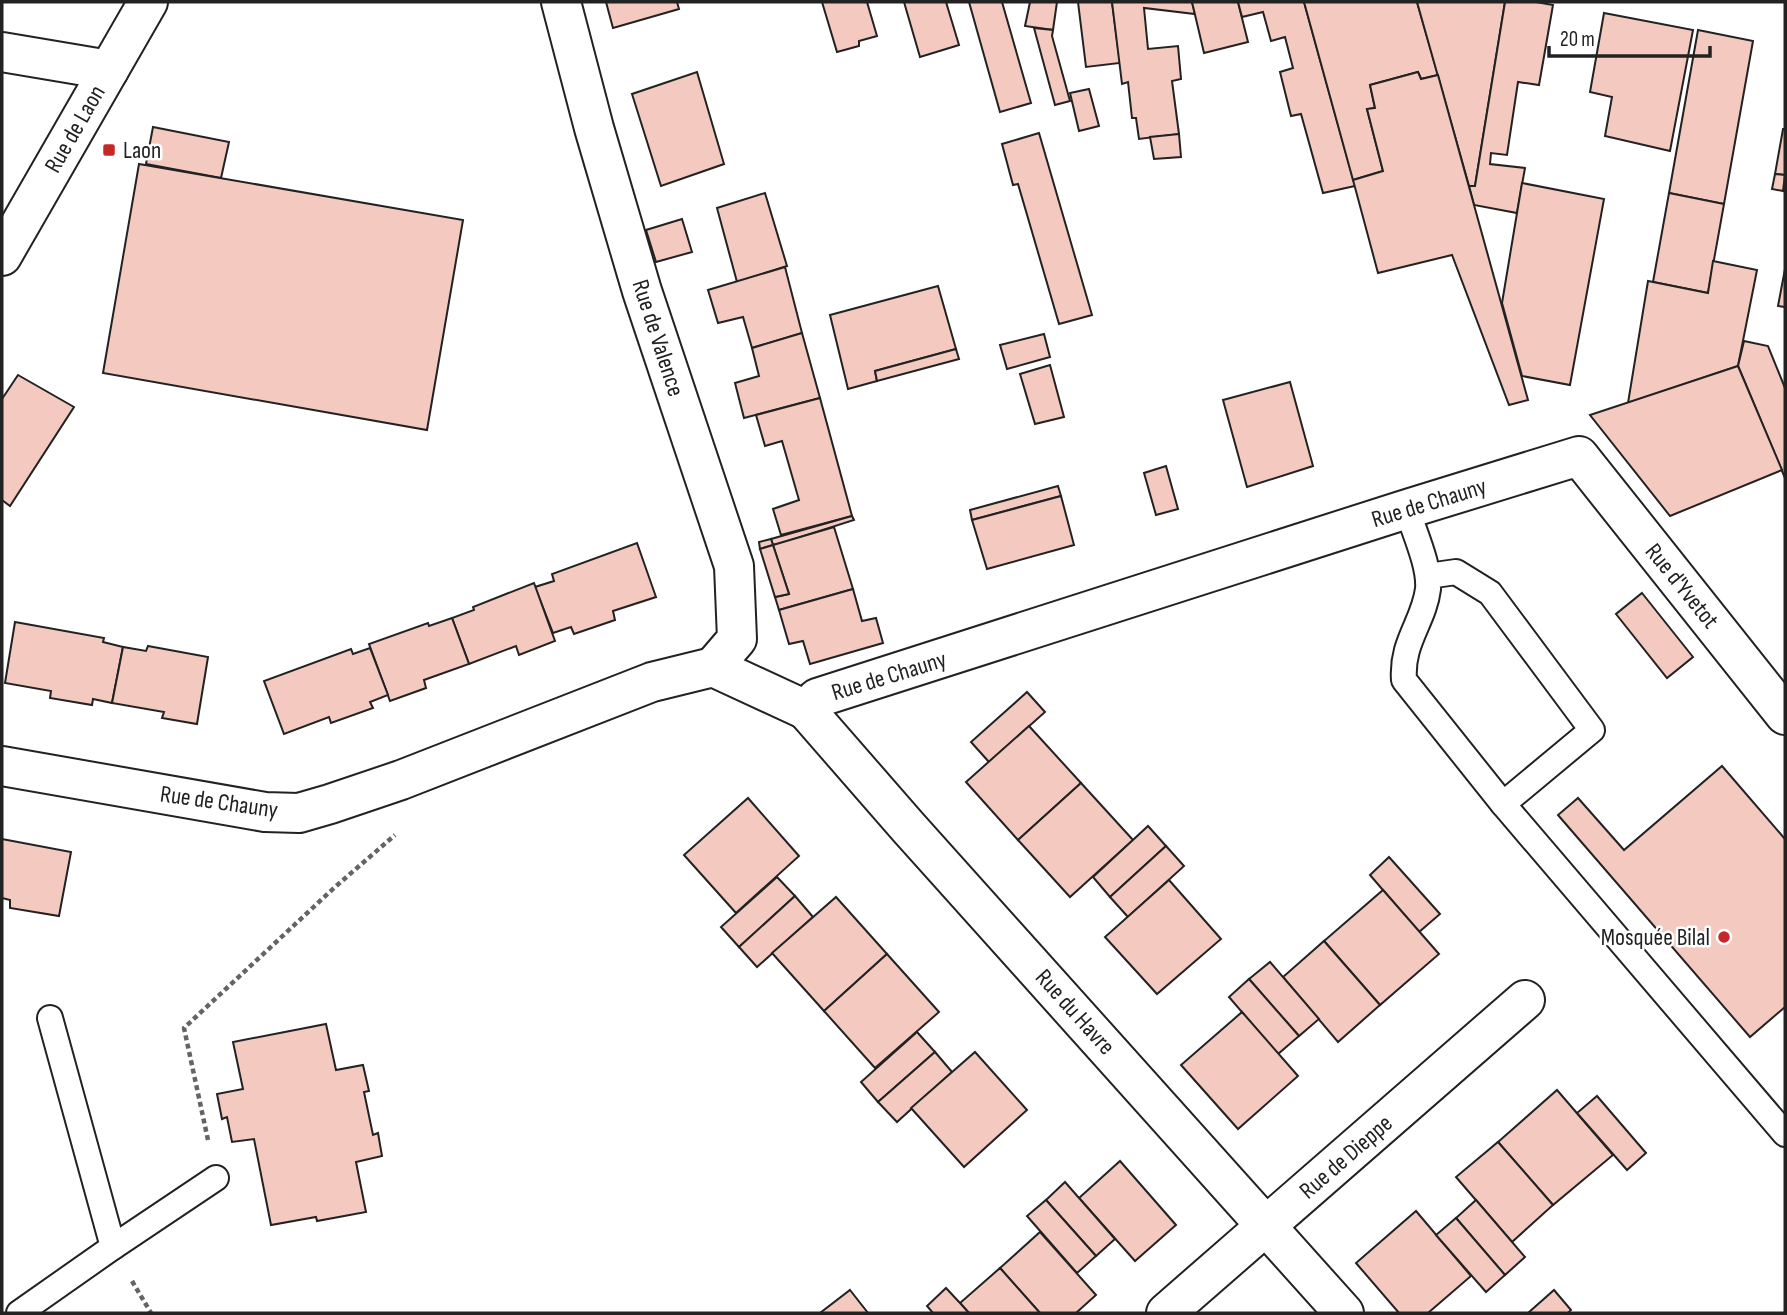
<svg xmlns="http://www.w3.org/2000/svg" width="1787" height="1315" font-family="'Sofia Sans Condensed',sans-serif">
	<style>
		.building { fill: #f3c9c0; stroke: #222; stroke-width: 2 }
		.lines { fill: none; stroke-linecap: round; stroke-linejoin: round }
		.lane-casing { stroke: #222; stroke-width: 28 }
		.street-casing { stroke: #222; stroke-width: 42 }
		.path { stroke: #646464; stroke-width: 4.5; stroke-dasharray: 5 3.5; stroke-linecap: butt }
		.lane { stroke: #fff; stroke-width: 24 }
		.street { stroke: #fff; stroke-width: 38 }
		.poi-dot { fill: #c62828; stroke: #fff; stroke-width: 2.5 }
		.labels { text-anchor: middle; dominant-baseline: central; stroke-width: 5; stroke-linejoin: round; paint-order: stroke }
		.street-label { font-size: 24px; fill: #222; stroke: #fff }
		.poi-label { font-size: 24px; fill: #222; stroke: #fff; text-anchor: start }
	</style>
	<rect width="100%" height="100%" fill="#fff"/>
	<g class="building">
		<polygon points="606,2 677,2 679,9 613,28"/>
		<polygon points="822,2 867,2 877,36 859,41 859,46 837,52"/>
		<polygon points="904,2 946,2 959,45 920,57"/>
		<polygon points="969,2 1002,2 1031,103 1000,112"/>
		<polygon points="1030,2 1057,2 1053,30 1025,26"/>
		<polygon points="1078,2 1112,2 1120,63 1086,67"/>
		<polygon points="1112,2 1192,2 1195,14 1144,8 1148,49 1178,46 1181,79 1172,81 1179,134 1139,139 1136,118 1132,118 1128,82 1122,84"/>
		<polygon points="1192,2 1238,2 1248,42 1204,53"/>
		<polygon points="1238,2 1304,2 1355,186 1323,193 1301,114 1291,116 1280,72 1293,68 1285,37 1271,41 1263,12 1242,17"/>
		<polygon points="1304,2 1417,2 1438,75 1421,79 1418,72 1370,85 1375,108 1367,109 1383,171 1353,180"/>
		<polygon points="1417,2 1505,2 1475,186 1469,186"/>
		<polygon points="1505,2 1536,2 1553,5 1539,85 1518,82 1507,155 1491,153 1490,164 1525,168 1517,213 1474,205 1469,186 1475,186"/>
		<polygon points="1604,13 1693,30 1670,151 1605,136 1612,97 1590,92"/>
		<polygon points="1034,28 1053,30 1052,36 1070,101 1055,105"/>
		<polygon points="1698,30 1753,41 1724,204 1669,193"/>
		<polygon points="697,72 724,164 661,186 632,94"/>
		<polygon points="1418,72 1421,79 1438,75 1528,400 1509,405 1452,255 1378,273 1353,180 1383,171 1367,109 1375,108 1370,85"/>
		<polygon points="1089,89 1099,126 1079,131 1070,93"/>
		<polygon points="153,127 229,142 221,178 146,164"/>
		<polygon points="1783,129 1785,129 1785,175 1775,174"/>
		<polygon points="1039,133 1092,315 1059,324 1018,184 1013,185 1002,144"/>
		<polygon points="1179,134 1181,157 1154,159 1150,137"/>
		<polygon points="139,164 463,220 427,430 103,373"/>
		<polygon points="1775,174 1785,175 1783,191 1772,189"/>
		<polygon points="1522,183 1604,199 1570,385 1522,376 1502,303"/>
		<polygon points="765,193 787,266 737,282 717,208"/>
		<polygon points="1669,193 1724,204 1708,293 1653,282"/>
		<polygon points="682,219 692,252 656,262 646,230"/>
		<polygon points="1713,261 1757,270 1738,366 1628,403 1648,281 1708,293"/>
		<polygon points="785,267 802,333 752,348 743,317 718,323 708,290"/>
		<polygon points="1785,269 1785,307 1778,306"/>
		<polygon points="938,286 956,349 875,371 877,381 848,389 830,315"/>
		<polygon points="802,333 820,398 744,418 735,383 759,376 752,348"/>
		<polygon points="1044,334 1050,357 1007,369 1000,345"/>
		<polygon points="1744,341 1768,346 1785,388 1785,478 1738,366"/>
		<polygon points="956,349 959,359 877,381 875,371"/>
		<polygon points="1050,365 1064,417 1035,424 1020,374"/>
		<polygon points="1738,366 1782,470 1670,516 1590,415"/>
		<polygon points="18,375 74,407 10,506 2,500 2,399"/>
		<polygon points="1290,382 1313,466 1247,487 1223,400"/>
		<polygon points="820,398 852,516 781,535 773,509 799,500 782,441 765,446 756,415"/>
		<polygon points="1166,466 1178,509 1156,515 1144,473"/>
		<polygon points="1058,486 1061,496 972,520 970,510"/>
		<polygon points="1061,496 1074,545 987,569 972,520"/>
		<polygon points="852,516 854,520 782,543 773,545 771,539"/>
		<polygon points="834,527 853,589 779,610 775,597 789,594 773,545"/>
		<polygon points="771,539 773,545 760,549 759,542"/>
		<polygon points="637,543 656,597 613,611 615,620 574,634 571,627 553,633 535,587 554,581 552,574"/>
		<polygon points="773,545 789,594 775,597 760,549"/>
		<polygon points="534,583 555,641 519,655 516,646 469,664 452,618 474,610 473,607"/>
		<polygon points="853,589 862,621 876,618 883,643 810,664 803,641 789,644 779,610"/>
		<polygon points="1642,593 1693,657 1667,678 1616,614"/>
		<polygon points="452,618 469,664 424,680 426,688 390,701 369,644 428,623 429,626"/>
		<polygon points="15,622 104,638 103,642 123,647 112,703 93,699 92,705 50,698 51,691 5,683"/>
		<polygon points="148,646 208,657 197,724 162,718 164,712 112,703 123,647 146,651"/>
		<polygon points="370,648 388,695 370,702 373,708 331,723 329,717 284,734 264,681 351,649 353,654"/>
		<polygon points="1027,692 1045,712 989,762 971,742"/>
		<polygon points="1029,726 1081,783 1018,840 966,782"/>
		<polygon points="1722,766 1785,839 1785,1007 1750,1037 1558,815 1578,798 1624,850"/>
		<polygon points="1081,783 1133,840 1070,897 1018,840"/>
		<polygon points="748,798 799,856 736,913 684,855"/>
		<polygon points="1148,826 1166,846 1110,897 1093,877"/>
		<polygon points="2,839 71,852 59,916 10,908 10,900 2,898"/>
		<polygon points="1166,846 1184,866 1128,917 1110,897"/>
		<polygon points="1389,857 1440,914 1419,932 1370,875"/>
		<polygon points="777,877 795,896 739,947 721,927"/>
		<polygon points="1169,880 1221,939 1157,994 1105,937"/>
		<polygon points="1383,890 1439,954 1380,1005 1324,941"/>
		<polygon points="795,896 813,917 757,967 739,947"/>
		<polygon points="836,897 887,954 824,1011 772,953"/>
		<polygon points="1324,941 1380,1005 1338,1042 1283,977"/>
		<polygon points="887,954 939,1012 875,1068 824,1011"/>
		<polygon points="1270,962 1319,1019 1299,1036 1249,979"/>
		<polygon points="1249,979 1299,1036 1278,1054 1229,997"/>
		<polygon points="1242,1012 1298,1076 1238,1129 1181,1065"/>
		<polygon points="326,1024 336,1070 363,1065 369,1091 364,1092 373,1135 378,1133 382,1156 356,1162 366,1212 317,1221 316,1217 271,1225 254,1139 232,1142 227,1117 222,1119 217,1094 243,1089 233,1042"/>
		<polygon points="917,1032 935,1052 878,1102 861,1082"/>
		<polygon points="935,1052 952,1072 897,1122 878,1102"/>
		<polygon points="975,1052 1027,1110 964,1167 911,1108"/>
		<polygon points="1557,1090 1613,1155 1553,1205 1498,1142"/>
		<polygon points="1597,1096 1646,1153 1627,1170 1577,1113"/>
		<polygon points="1498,1142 1553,1205 1512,1242 1456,1177"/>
		<polygon points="1120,1161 1176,1225 1135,1261 1079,1198"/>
		<polygon points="1065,1182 1115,1239 1096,1256 1046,1200"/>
		<polygon points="1046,1200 1096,1256 1077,1273 1027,1216"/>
		<polygon points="1476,1200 1525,1257 1505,1275 1456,1218"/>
		<polygon points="1416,1211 1471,1276 1428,1313 1399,1313 1356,1263"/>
		<polygon points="1456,1218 1505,1275 1486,1292 1436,1235"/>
		<polygon points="1040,1232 1096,1295 1076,1313 1040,1313 1000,1268"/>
		<polygon points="1000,1268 1040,1313 969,1313 960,1303"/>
		<polygon points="946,1288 960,1303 969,1313 933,1313 927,1306"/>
		<polygon points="850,1290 868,1313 820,1313"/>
		<polygon points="1554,1290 1571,1310 1568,1313 1528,1313"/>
	</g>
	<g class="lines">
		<defs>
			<g id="lane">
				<path d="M1407,509C1414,532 1430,566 1428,589C1424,622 1401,642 1404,680L1503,804L1592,730L1490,593L1456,572L1428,576"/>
				<polyline points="1503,804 1785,1134"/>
				<polyline points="113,1247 216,1178"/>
				<polyline points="19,1313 113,1247 50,1018"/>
			</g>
			<g id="street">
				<polyline points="561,2 594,128 642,291 734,566 737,639 713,667"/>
				<polyline points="2,52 109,70"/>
				<polyline points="2,256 148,2"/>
				<polyline points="806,710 908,827 1344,1313"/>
				<polyline points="2,766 265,812 299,813 330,804 401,780 652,682 713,667 806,710 817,698 1407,509 1579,456 1785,715"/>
				<polyline points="1166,1313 1525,1000"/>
			</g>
		</defs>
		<use href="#lane" class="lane-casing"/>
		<use href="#street" class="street-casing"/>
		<g class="path">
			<polyline points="208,1140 184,1028 335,887 395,835"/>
			<polyline points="132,1281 151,1313"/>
		</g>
		<use href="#lane" class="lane"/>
		<use href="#street" class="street"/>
	</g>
	<g class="poi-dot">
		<rect x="102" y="143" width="14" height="14" rx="3.5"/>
		<circle cx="1724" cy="937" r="7"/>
	</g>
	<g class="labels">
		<g class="street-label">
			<text transform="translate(75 129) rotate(-60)">Rue de Laon</text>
			<text transform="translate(658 338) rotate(72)">Rue de Valence</text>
			<text transform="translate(1429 503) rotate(-17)">Rue de Chauny</text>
			<text transform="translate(1682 586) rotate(51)">Rue d'Yvetot</text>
			<text transform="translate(889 676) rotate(-17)">Rue de Chauny</text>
			<text transform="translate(219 802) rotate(8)">Rue de Chauny</text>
			<text transform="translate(1075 1012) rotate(48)">Rue du Havre</text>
			<text transform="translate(1346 1157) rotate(-41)">Rue de Dieppe</text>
		</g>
		<g class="poi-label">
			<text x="123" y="150">Laon</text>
			<text x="1710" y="937" text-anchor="end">Mosquée Bilal</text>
		</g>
	</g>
	<rect width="1787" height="1315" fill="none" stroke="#222222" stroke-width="7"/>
	<path d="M1549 46v10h161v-10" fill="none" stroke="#222222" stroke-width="3.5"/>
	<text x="1560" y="46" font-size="21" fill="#222222" stroke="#ffffff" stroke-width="5" paint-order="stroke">20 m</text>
</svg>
